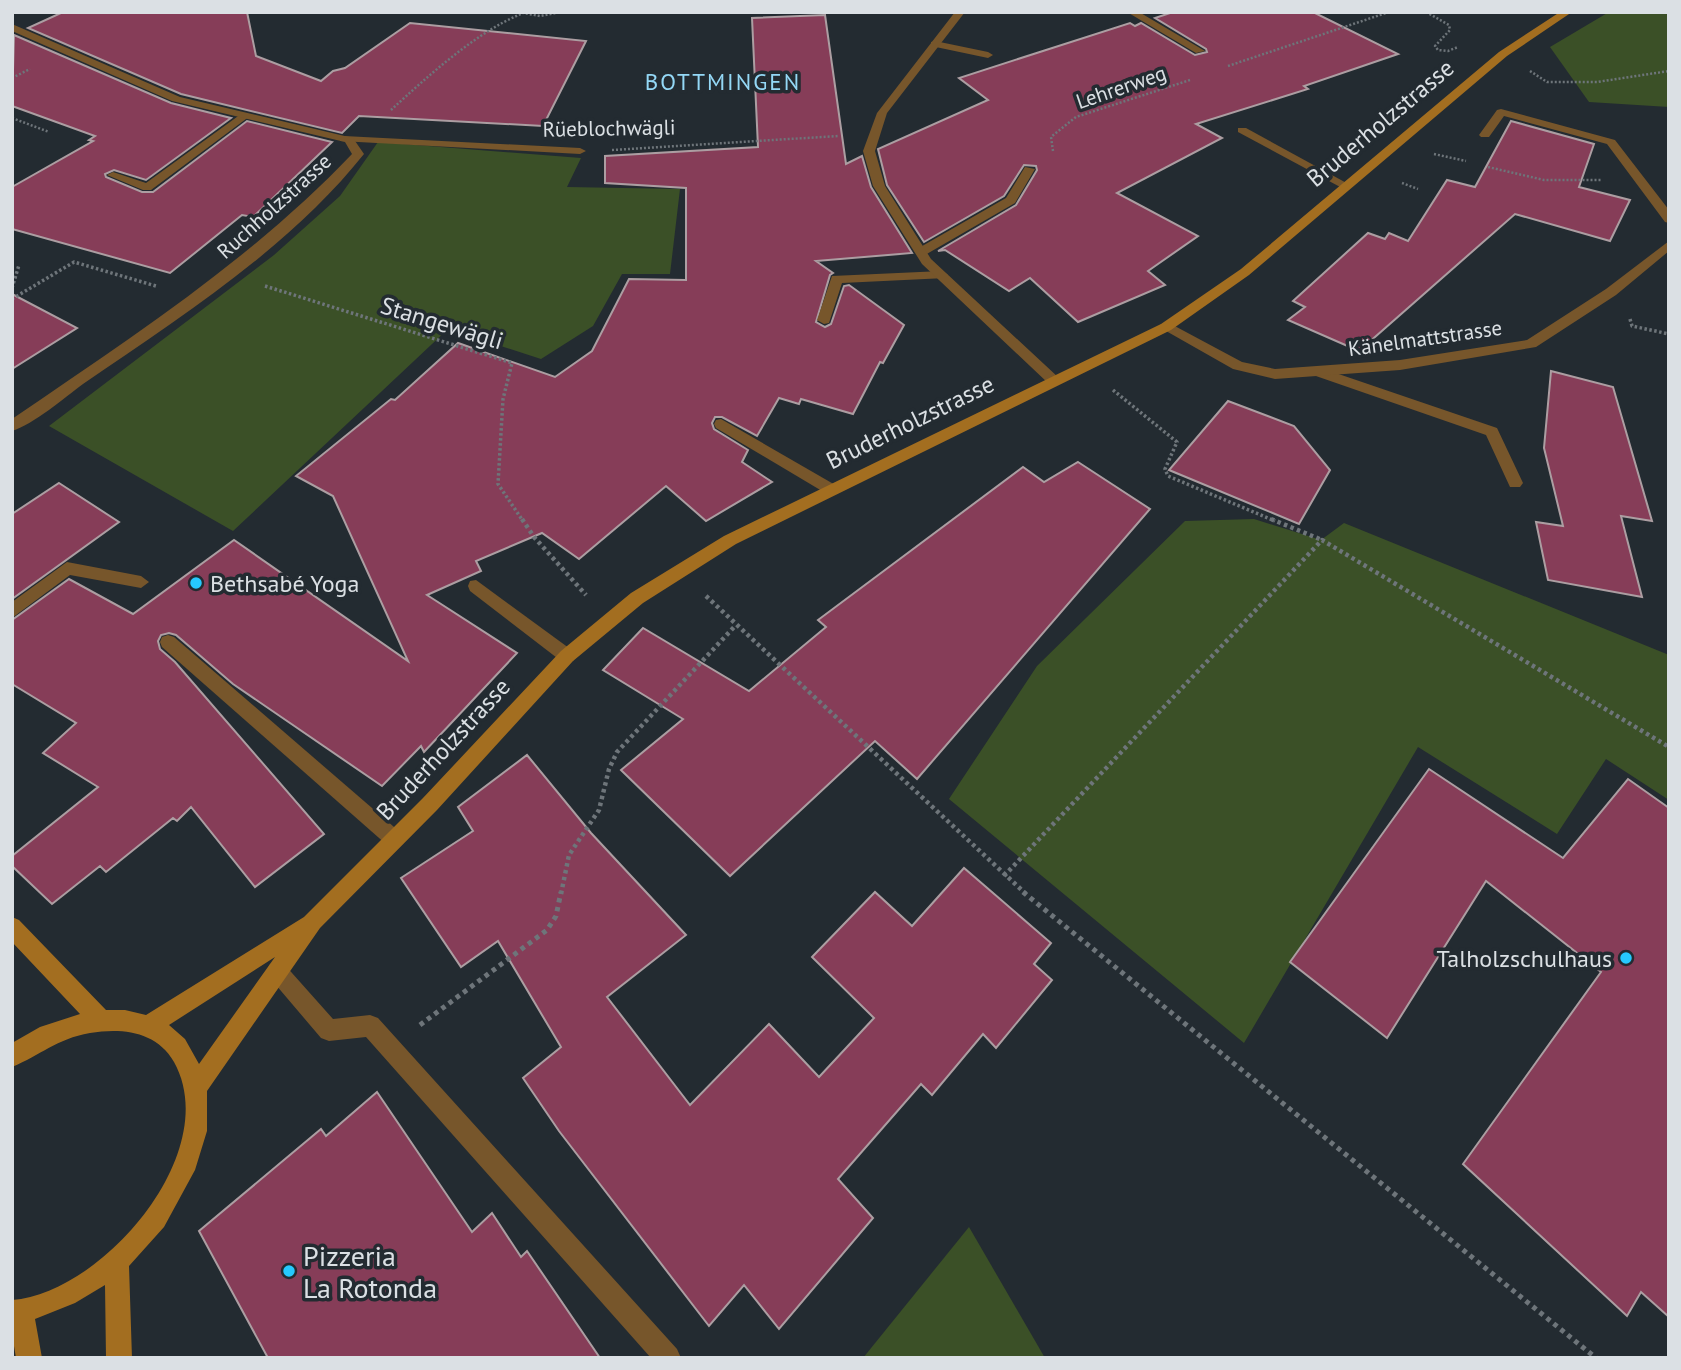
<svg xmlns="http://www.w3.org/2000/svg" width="1681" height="1370" font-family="'PT Sans',sans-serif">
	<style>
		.green { fill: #3b5027 }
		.building { fill: #863d58; stroke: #ac9ea2; stroke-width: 2 }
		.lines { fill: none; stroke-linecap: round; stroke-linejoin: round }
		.path-far3 { stroke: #6e757a; stroke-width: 2.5; stroke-dasharray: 2 2; stroke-linecap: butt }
		.path-far2 { stroke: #6e757a; stroke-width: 3.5; stroke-dasharray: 2.5 2.5; stroke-linecap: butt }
		.path-far1 { stroke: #6e757a; stroke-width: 4.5; stroke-dasharray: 3.5 3.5; stroke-linecap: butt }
		.path { stroke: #6e757a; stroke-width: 5; stroke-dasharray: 4.5 4.5; stroke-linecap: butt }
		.service { fill: #77562b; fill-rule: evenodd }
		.minor { fill: #77562b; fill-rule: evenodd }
		.secondary { fill: #a36e20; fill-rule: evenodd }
		.poi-dot { fill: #26c9fe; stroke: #232b31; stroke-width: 2.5 }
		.labels { text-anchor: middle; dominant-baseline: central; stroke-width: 7; stroke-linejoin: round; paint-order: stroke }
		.far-street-label { font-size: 21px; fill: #dbe0e4; stroke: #232b31 }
		.far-quarter-label { font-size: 23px; letter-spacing: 2px; fill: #94d8f6; stroke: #232b31 }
		.street-label { font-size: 24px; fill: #dbe0e4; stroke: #232b31 }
		.poi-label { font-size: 24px; fill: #dbe0e4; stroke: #232b31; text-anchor: start }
		.near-poi-label { font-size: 28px; fill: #dbe0e4; stroke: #232b31; text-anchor: start }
	</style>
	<rect width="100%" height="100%" fill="#232b31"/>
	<g class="green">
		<polygon points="1609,12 1669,12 1669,107 1589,102 1550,47"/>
		<polygon points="378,142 581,158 567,187 680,189 670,274 622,274 593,326 541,359 448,329 233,531 49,426 274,255 340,196"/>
		<polygon points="1254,519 1321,540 1344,523 1669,655 1669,800 1606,759 1557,834 1418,747 1244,1043 949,799 1037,666 1185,521"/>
		<polygon points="969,1227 1045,1358 863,1358"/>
	</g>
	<g class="building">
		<polygon points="63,12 247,12 256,56 321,81 333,71 345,68 410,23 586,41 543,126 359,116 342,133 181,94 28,28"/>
		<polygon points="1173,12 1313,12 1398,54 1304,86 1308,89 1196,124 1222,138 1117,193 1198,236 1148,271 1165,285 1078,322 1030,278 1009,291 945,250 938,251 1016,205 1037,170 1036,166 1024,165 1004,196 924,242 887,185 878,149 988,100 959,78 1130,23 1135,26 1141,23 1195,55 1207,52 1206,49 1155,18"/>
		<polygon points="825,15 846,164 862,156 871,187 912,253 816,261 833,273 830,275 816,322 825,327 831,324 844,286 849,285 904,325 883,363 880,362 853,414 801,399 799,404 779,398 757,436 722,417 715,417 712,423 714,429 748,450 742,462 772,482 706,521 666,486 579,559 542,533 476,561 481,571 427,595 517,653 424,752 421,746 382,786 233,684 176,635 169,633 161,635 158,641 160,649 175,662 324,834 255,887 191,807 177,821 173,818 106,872 100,866 52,904 12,866 12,856 98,787 43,753 76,723 12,684 12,620 69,579 133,614 234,540 408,661 333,496 296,476 391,399 395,400 458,343 555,377 592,351 629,279 686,280 686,188 605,183 605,156 758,147 752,18"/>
		<polygon points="14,35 171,103 231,118 146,180 114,170 105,174 106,177 142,192 153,192 247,121 332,142 253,217 242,215 170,273 12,229 12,187 93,141 89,140 95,136 12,106"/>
		<polygon points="1511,121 1594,144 1579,187 1630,200 1610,241 1515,214 1359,351 1288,320 1305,307 1293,301 1368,233 1385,239 1389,233 1408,241 1447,180 1475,187"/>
		<polygon points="12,294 77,328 12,369"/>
		<polygon points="1551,371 1613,387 1652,521 1621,516 1642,597 1548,580 1536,522 1563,526 1544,448"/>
		<polygon points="1228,401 1294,426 1330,470 1299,524 1169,470"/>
		<polygon points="1078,462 1150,509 917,779 875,741 730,876 621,770 683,719 603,670 643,628 749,691 826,627 818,620 1023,467 1044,482"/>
		<polygon points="59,483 119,522 12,599 12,514"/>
		<polygon points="527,755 591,833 686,935 607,997 690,1105 769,1024 819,1077 874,1018 812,957 875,892 912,926 964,868 1051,943 1034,964 1052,980 996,1048 983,1034 932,1095 921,1084 838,1179 873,1218 779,1329 744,1285 709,1326 559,1131 523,1078 561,1047 498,941 461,967 401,878 473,831 458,807"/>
		<polygon points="1429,769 1563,858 1628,779 1669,808 1669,1317 1641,1292 1627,1316 1463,1164 1601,972 1486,881 1387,1038 1290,962"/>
		<polygon points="377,1092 472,1232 492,1213 521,1257 527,1251 600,1358 268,1358 199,1231 321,1129 326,1136"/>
	</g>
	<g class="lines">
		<g class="path-far3">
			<polyline points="518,12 540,16 561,12"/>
			<polyline points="1426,12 1449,25 1450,30 1435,46 1438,50 1448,51 1458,47"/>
			<polyline points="1228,66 1389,12"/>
			<polyline points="1530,71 1547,82 1597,82 1669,71"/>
			<polyline points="12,78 30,69"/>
			<path d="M391,110C428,76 475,33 521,14"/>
			<polyline points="12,118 49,132"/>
			<polyline points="612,150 838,136"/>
			<polyline points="1053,151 1051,137 1076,117 1190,80"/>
			<polyline points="1434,154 1466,161"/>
			<polyline points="1488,167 1544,180 1601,180"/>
			<polyline points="1402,183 1418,189"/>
		</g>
		<g class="path-far2">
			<polyline points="265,286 512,363 503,399 498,484 523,521"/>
			<polyline points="12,288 19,265"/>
			<polyline points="12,299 74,262 156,286"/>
			<polyline points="1630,319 1632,326 1669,334"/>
			<polyline points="1113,390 1177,442 1165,469 1168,476 1275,521"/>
		</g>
		<g class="path-far1">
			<polyline points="522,519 534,537 586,595"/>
			<polyline points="1271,519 1322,540"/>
			<polyline points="706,596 1026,894"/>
			<polyline points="1004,876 1322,540 1669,747"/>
			<polyline points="561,894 569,855 599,810 609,769 617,752 736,625"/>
		</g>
		<g class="path">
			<polyline points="1023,892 1596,1358"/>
			<polyline points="420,1025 547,930 556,916 561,892"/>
		</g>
		<g class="service">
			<polygon points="1127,12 1139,12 1205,51 1196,53"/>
			<polygon points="935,41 988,52 993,55 988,58 931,46 931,42"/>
			<polygon points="1501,109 1615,140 1669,210 1669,223 1665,222 1607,144 1504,116 1489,137 1481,137 1479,135 1497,110"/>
			<polygon points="241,114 250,116 151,190 143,190 107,175 113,172 146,183"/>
			<polygon points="1238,128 1246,128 1352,186 1342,188 1238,132"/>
			<polygon points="344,136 580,148 586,151 580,154 340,141 340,137"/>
			<polygon points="1025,167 1035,169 1015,203 925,255 917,255 917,249 1006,198"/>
			<polygon points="942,271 948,275 946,278 842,283 829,323 824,324 817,320 832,276"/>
			<polygon points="1318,367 1497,428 1523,483 1520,487 1510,487 1486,435 1313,375 1311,372"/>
			<polygon points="721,419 837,486 840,490 837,494 827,494 716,428 714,424 716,420"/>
			<polygon points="67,562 141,576 149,582 141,588 70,575 12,618 12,602"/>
			<polygon points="476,580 573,651 576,656 573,661 561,661 470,591 468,586 470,581"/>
			<polygon points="168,635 174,637 401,833 404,839 401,845 394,848 387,845 162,647 160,642 162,637"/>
			<polygon points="277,961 284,964 333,1019 370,1015 378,1018 677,1349 681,1358 651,1358 366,1037 329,1041 321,1038 270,978 267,971 270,964"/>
		</g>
		<g class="minor">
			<polygon points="955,12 965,12 887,113 875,151 885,186 931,259 1059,378 1059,384 1049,384 922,264 873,186 863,151 877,113"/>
			<path d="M12,24L180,97L353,138L364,154C289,248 181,317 83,384C64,398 34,424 12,431V419C132,337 252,259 352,154L345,142L172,101L12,31Z"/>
			<polygon points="1669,241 1669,251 1616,295 1536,347 1400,370 1275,379 1233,369 1159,327 1161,324 1171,324 1242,362 1275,369 1400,360 1527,340 1606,289"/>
		</g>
		<path class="secondary" d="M1560,12H1572L1507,56L1249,275L1171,330L736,544L643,603L573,661L437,810L320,928L207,1091V1131L195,1170L164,1227L129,1266L132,1358H106L105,1285L75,1303L35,1319L42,1358H16L12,1334V1300C103,1293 224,1152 174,1062C156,1031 122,1028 90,1033C56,1039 41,1055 12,1067V1043L40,1027L80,1014L12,942V917L19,920L106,1010H125L146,1015L304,917L423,798L561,651L631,593L724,536L1161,324L1241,269L1499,52ZM275,957L199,1064L185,1039L169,1025Z"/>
	</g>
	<g class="poi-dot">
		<circle cx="196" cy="583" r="7"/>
		<circle cx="1626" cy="958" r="7"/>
		<circle cx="289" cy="1271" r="7"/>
	</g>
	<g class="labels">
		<g class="far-street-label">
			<text transform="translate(1121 87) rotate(-19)">Lehrerweg</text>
			<text transform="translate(609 128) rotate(-1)">Rüeblochwägli</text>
			<text transform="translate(274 206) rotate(-42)">Ruchholzstrasse</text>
			<text transform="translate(1425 338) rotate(-8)">Känelmattstrasse</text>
		</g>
		<g class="far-quarter-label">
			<text x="723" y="81">BOTTMINGEN</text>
		</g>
		<g class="street-label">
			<text transform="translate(1380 123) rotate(-40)">Bruderholzstrasse</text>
			<text transform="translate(442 323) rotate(17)">Stangewägli</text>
			<text transform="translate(910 422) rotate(-26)">Bruderholzstrasse</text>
			<text transform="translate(443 749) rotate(-47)">Bruderholzstrasse</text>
		</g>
		<g class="poi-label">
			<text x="210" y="583">Bethsabé Yoga</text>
			<text x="1612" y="958" text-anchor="end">Talholzschulhaus</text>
		</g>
		<g class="near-poi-label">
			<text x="303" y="1255">Pizzeria<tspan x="303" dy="32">La Rotonda</tspan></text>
		</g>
	</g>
	<rect width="1681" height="1370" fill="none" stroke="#dbe0e4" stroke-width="28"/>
</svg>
